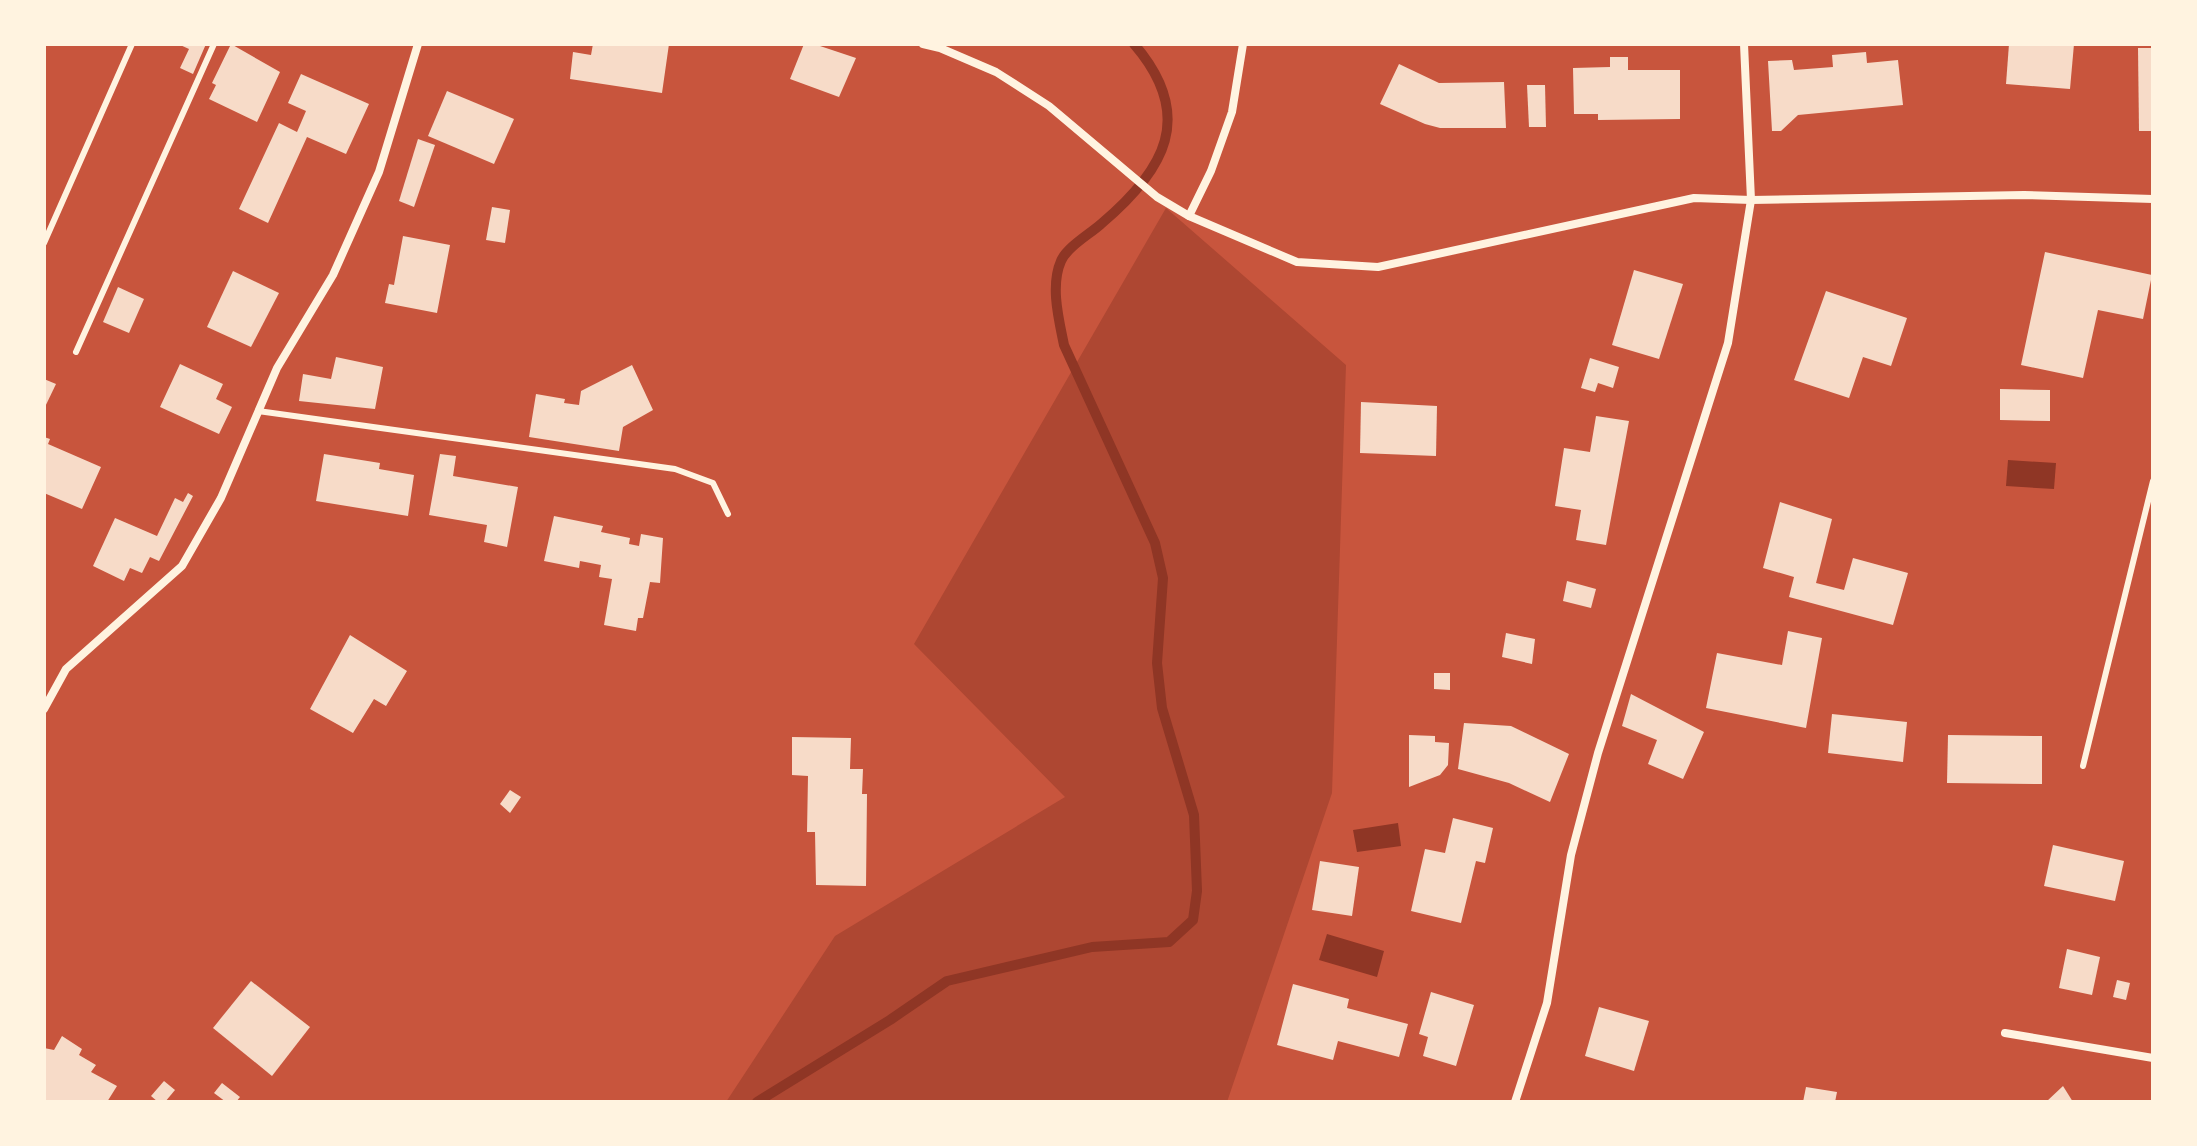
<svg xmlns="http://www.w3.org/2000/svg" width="2197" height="1146" font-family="'Titillium Web',sans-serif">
<rect width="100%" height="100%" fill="#c8553d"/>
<path fill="#ae4732" d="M1166,208L1346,365L1332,793L1227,1102H726L835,936L1065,797L914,644Z"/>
<g fill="#8f3625">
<path d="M2008,460L2056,463L2054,489L2006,486Z"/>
<path d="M1398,823L1401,846L1357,852L1353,830Z"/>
<path d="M1327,934L1384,951L1377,977L1319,960Z"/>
</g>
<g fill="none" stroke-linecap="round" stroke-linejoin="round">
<path stroke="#8f3625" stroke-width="10" d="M757,1102L890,1020L947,981L1092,947L1169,942L1193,920L1197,891L1194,815L1162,708L1157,663L1163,578L1155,543L1064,345C1059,320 1050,286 1061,261C1067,247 1090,234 1101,224C1165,170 1196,116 1134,44"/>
</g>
<g fill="#f7dbc8">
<path d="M178,44H206L193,74L180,68L189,49Z"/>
<path d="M231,44L280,72L257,122L209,99L216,85L212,83Z"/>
<path d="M593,44H669L662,93L570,79L573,52L591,55Z"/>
<path d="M804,44H814L856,58L839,97L790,79Z"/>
<path d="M2009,44H2074L2070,89L2006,84Z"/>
<path d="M2138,48H2153V131H2139Z"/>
<path d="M1866,52L1867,63L1898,60L1903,105L1798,115L1781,131H1772L1768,61L1792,60L1794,70L1833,67L1832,55Z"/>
<path d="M1610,57H1628V70H1680V119L1598,120V114H1574L1573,68L1610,67Z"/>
<path d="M1399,64L1439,83L1504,82L1506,128H1440L1425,124L1380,104Z"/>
<path d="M301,74L369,104L346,154L307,137L268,223L239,209L279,123L297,132L306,111L288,103Z"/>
<path d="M1527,85H1545L1546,127H1529Z"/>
<path d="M447,91L514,119L494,164L428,136Z"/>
<path d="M418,139L435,145L414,207L399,201Z"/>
<path d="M492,207L510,210L505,243L486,240Z"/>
<path d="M403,236L450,245L437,313L385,303L389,284L394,285Z"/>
<path d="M2045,252L2152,275L2143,319L2098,310L2083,378L2021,365Z"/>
<path d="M1634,270L1683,284L1659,359L1612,345Z"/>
<path d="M233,271L279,293L251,347L207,327Z"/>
<path d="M118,287L144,299L129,333L103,322Z"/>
<path d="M1826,291L1907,318L1891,366L1863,357L1849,398L1794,380Z"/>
<path d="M336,357L383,367L375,409L299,401L303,374L331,379Z"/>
<path d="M1590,358L1619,367L1613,388L1598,383L1595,392L1581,388Z"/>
<path d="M180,364L223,384L216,399L232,407L219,434L160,407Z"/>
<path d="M632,365L653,410L623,427L619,451L529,437L536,394L565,399L564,403L579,405L581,391Z"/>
<path d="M44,379L56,384L44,409Z"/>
<path d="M2000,389L2050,390V421L2000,420Z"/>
<path d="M1361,402L1437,406L1436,456L1360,453Z"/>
<path d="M1596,416L1629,421L1606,545L1576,540L1581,510L1555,506L1564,448L1590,452Z"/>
<path d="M44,437L50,439L48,444L101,467L82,509L44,493Z"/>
<path d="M324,454L380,463L379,469L414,475L408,516L316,501Z"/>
<path d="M440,454L456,456L453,476L518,487L507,547L484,542L487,525L429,515Z"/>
<path d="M188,493L193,496L159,561L150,557L142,573L130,568L124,581L93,566L115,518L157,536L175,498L183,502Z"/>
<path d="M1780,502L1832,519L1816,583L1844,590L1853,558L1908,573L1893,625L1789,597L1794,577L1763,568Z"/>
<path d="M554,516L603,526L601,532L630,538L629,544L639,546L641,534L663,538L660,583L650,582L643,618H638L636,631L604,625L612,579L599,577L601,565L580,561L579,568L544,561Z"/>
<path d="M1567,581L1596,589L1591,608L1563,601Z"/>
<path d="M1788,631L1822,638L1806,728L1706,708L1717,653L1782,665Z"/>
<path d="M1506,633L1535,639L1532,664L1502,657Z"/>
<path d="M350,635L407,671L386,706L374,699L353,733L310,709Z"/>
<path d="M1434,673H1450V690L1434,689Z"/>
<path d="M1631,694L1704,732L1683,779L1648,764L1657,740L1622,726Z"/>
<path d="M1832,714L1907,722L1903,762L1828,753Z"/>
<path d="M1464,723L1511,726L1569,754L1550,802L1509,783L1458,769Z"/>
<path d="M1409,735L1435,736V742L1449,743L1448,765L1440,775L1409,787Z"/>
<path d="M1948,735L2042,736V784L1947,783Z"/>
<path d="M792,737L851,738L850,769H863L862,794H867L866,886L816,885L815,832H807L808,776L792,775Z"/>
<path d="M510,790L521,797L510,813L500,804Z"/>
<path d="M1453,818L1493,828L1485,863L1476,861L1461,923L1411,911L1425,849L1445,853Z"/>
<path d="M2053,845L2124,861L2115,901L2044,886Z"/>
<path d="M1320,861L1359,867L1352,916L1312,910Z"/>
<path d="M2067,949L2100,957L2092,995L2059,988Z"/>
<path d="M2117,980L2130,983L2126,1000L2113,997Z"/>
<path d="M251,981L310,1027L272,1076L213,1028Z"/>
<path d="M1293,984L1349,999L1347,1008L1408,1024L1399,1057L1338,1041L1333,1060L1277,1045Z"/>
<path d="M1431,992L1474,1005L1456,1066L1423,1056L1428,1037L1419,1034Z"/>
<path d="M1599,1007L1649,1021L1634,1071L1585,1056Z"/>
<path d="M62,1036L82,1049L79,1055L96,1065L91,1072L117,1086L107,1102H44V1048L54,1050Z"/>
<path d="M164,1081L175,1090L165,1102H158L151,1096Z"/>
<path d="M222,1083L240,1097L236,1102H226L214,1093Z"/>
<path d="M2063,1086L2073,1102H2046Z"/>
<path d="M1806,1087L1837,1092L1835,1102H1803Z"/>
</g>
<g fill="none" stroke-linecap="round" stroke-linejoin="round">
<g stroke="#fff3e0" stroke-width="6">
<path d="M44,243L132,44"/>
<path d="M76,352L214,44"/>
<path d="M258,411L675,469L713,483L728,514"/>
<path d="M2083,766L2153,481"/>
</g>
<g stroke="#fff3e0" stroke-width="8">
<path d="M923,44L940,48L996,72L1049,106L1157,197L1189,216L1297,262L1378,267L1694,198L1751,200L2024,195L2153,199"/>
<path d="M1189,216L1211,171L1232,112L1243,44"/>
<path d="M44,709L66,669L182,566L221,498L277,368L333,275L379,172L418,44"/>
<path d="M2005,1033L2153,1058"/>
<path d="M1515,1102L1547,1003L1571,855L1598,753L1728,343L1751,200L1744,44"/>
</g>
</g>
<rect width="2197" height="1146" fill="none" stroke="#fff3e0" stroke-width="92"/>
</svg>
